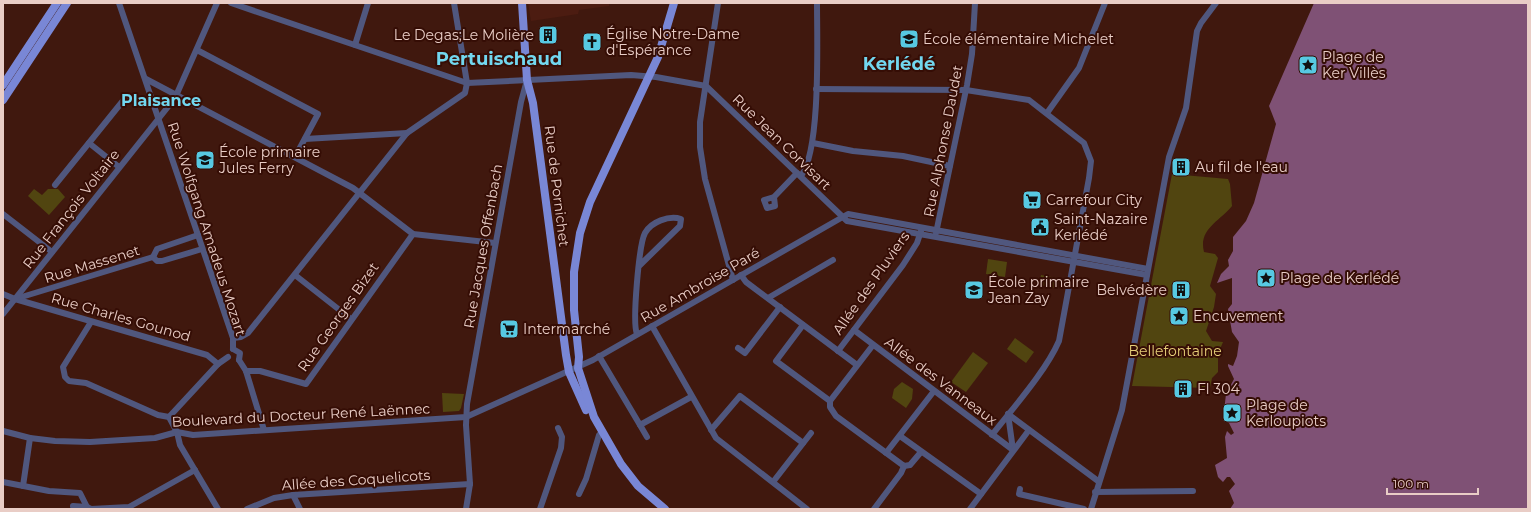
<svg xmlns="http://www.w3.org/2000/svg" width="1531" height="512" font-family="Montserrat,sans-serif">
<rect width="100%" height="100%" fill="#40180e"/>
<path fill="#4c1c11" d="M528,3H609V6L579,10L578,14L531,21Z"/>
<g fill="#514510">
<path d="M1172,174L1228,179L1230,184L1232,206C1220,221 1198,229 1204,252L1215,254L1218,258L1210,286L1216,294L1214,307L1206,331L1212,341L1223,342L1218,354V372L1212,378L1210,388L1132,386Z"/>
<path d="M34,189L42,195L48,189H58L65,197L49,215L28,196Z"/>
<path d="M988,259L1007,262L1005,277L986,274Z"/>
<path d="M1041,275L1057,278L1055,288L1039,285Z"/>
<path d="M1015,338L1034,352L1026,363L1007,349Z"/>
<path d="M973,352L988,363L966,392L951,382Z"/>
<path d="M902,382L913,389L912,399L906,408L892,398L894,389Z"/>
<path d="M442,393L464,394L461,408L459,411L443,412Z"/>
</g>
<path fill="#7f5175" d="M1314,3H1528V509H1230L1234,503L1229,491L1235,484L1230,477H1227L1223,482L1218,477L1215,465L1227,458L1225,437L1227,431L1231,435L1234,433L1229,423L1223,420L1226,394L1234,379L1228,366V364L1233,366L1237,356L1239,342L1232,332L1228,309L1232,304V278L1217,283L1221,274L1229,266L1228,260L1233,251V237L1246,221L1254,203L1276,124L1269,106Z"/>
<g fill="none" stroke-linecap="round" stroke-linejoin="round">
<g stroke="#50577e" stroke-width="6">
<path d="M119,3L233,338V349"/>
<path d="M231,3L467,83L631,75L656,77L706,86L847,221L1147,275"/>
<path d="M718,3L700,122V147L705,179L733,280"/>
<path d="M355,45L368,3"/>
<path d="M197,50L318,114L295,157"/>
<path d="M146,79L353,188L413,234L495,243"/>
<path d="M816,89L966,90L1029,100L1084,143L1091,161L1089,178L1059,341C1046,371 1013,408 992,435"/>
<path d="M1047,113L1079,68L1105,3"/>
<path d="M305,139L407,133"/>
<path d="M89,143L119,167"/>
<path d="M813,143L853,151L903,156L950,166"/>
<path d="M801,176C821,150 817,40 817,3"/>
<path d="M55,185L126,97"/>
<path d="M774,197L775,206L767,208L764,200L774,197L797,173"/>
<path d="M3,214L52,252"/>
<path d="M936,233L967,85L972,54L975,3"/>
<path d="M153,257L157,249L198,235"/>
<path d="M153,257L157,261H162L202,249"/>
<path d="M295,275L351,319"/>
<path d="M741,275L746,282L857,365"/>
<path d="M3,294L15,299L207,355L218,364"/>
<path d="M768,298L833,260"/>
<path d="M15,299L153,257"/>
<path d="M3,314L175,98L217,3"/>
<path d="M91,322L63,367L65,377L69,381L86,383L158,415L169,417"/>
<path d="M803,325L776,361L830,401"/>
<path d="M652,326L716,438L807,509"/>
<path d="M854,330L1013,450"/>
<path d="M637,334C632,323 639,244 645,233C651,222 669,215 681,219L680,226L639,266"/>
<path d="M233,338L241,337L248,333L407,133L465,93L467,83L454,3"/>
<path d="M873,345L830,401V407L836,416L904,466L910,465L921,452"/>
<path d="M738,348L745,353L780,307"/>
<path d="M233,349L240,353L239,360"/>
<path d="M838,351L903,265L917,243L921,231"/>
<path d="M599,356L640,425L691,397"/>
<path d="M239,360L246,371L264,430"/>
<path d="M246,371H260L306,384L413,234"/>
<path d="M1008,414L1098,481"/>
<path d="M1008,414L1013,450"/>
<path d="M640,425L647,437"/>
<path d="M711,430L740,396L803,443"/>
<path d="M3,431L30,438L55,441L90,442L155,438L177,432L193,435L466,417L593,360L848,214L1148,269"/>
<path d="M900,436L981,494"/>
<path d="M886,453L934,391"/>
<path d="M3,482L49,491L80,493L87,507L91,509L129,507L195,470"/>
<path d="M773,482L811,433"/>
<path d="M23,486L30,438"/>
<path d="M1020,489L1019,494L1084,509"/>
<path d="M1095,492L1193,491"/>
<path d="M579,494L586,479L599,435"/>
<path d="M293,495L300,509"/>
<path d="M73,506L87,507"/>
<path d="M218,509L180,445L177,432L169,417L218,364L228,357"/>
<path d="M247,509L274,498L293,495L470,484"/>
<path d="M466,509L470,484L466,425L467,404L521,102L527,80"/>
<path d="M540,509L561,448L562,437L558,428"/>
<path d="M874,509L901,473L904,466"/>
<path d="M970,509L1029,430"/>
<path d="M1091,509L1122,410L1169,157L1186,108L1197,31L1201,23L1216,3"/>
</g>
<g stroke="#7987d6" stroke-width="8">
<path d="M522,3L527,80L533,103L566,355L569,372L586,410"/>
<path d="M3,85L57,3"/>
<path d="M3,100L67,3"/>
<path d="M665,509L638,486L621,464L594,417L578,368L579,357L574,310V272L580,233L590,202L658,57L674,3"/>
</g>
</g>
<defs>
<g id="building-square" transform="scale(1)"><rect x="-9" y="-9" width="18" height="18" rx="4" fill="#57c9e2" stroke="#350d05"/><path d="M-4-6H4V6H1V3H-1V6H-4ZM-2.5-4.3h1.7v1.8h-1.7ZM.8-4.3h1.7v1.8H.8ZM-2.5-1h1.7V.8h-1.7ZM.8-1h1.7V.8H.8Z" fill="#111"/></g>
<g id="school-square" transform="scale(1)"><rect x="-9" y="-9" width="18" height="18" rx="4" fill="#57c9e2" stroke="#350d05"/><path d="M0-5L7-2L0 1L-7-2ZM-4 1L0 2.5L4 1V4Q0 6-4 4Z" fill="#111"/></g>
<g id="church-square" transform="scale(1)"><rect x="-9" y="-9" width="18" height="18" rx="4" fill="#57c9e2" stroke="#350d05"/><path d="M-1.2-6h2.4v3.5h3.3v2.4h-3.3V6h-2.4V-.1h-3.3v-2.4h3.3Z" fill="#111"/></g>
<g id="sight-square" transform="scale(1)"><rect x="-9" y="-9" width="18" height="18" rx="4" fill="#57c9e2" stroke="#350d05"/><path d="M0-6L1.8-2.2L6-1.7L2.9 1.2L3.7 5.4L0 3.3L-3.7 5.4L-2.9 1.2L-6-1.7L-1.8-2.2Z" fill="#111"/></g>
<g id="supermarket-square" transform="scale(1)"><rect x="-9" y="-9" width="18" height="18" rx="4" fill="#57c9e2" stroke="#350d05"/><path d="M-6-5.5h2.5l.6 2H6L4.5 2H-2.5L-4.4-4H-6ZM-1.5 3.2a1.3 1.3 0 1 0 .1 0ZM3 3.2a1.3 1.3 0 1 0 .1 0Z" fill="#111"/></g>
<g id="civic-square" transform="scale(1)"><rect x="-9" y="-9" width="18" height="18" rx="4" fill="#57c9e2" stroke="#350d05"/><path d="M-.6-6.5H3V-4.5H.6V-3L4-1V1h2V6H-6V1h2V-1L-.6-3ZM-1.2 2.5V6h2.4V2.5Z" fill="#111"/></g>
</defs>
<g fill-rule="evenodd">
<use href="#building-square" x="548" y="35"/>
<use href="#school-square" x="909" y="39"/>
<use href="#church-square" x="592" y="42"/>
<use href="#sight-square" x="1308" y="65"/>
<use href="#school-square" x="205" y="160"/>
<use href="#building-square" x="1181" y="167"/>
<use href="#supermarket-square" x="1032" y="200"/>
<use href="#civic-square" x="1040" y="227"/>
<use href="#sight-square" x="1266" y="278"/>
<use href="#school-square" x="974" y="290"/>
<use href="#building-square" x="1181" y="290"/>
<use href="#sight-square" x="1179" y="316"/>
<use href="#supermarket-square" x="509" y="329"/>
<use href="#building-square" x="1183" y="389"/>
<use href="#sight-square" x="1232" y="413"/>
</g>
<g text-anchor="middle" stroke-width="4" stroke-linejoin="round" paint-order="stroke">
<g font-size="14" fill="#e9cdc6" stroke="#350d05" text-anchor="start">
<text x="606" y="39">Église Notre-Dame<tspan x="606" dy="16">d'Espérance</tspan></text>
<text x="534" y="40" text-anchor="end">Le Degas;Le Molière</text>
<text x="923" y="44">École élémentaire Michelet</text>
<text x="1322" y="62">Plage de<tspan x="1322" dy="16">Ker Villès</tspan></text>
<text x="219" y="157">École primaire<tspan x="219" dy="16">Jules Ferry</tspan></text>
<text x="1195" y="172">Au fil de l'eau</text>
<text x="1046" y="205">Carrefour City</text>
<text x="1054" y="224">Saint-Nazaire<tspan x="1054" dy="16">Kerlédé</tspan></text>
<text x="1280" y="283">Plage de Kerlédé</text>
<text x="988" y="287">École primaire<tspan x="988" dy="16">Jean Zay</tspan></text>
<text x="1167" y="295" text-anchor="end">Belvédère</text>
<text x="1193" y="321">Encuvement</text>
<text x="523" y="334">Intermarché</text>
<text x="1197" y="394">Fl 304</text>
<text x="1246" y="410">Plage de<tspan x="1246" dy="16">Kerloupiots</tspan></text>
</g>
<g font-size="14" fill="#e9cdc6" stroke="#350d05">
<text transform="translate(943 141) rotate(-79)" y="5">Rue Alphonse Daudet</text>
<text transform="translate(782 142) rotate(44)" y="5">Rue Jean Corvisart</text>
<text transform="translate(557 186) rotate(83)" y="5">Rue de Pornichet</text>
<text transform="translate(71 209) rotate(-52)" y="5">Rue François Voltaire</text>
<text transform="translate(207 229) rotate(72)" y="5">Rue Wolfgang Amadeus Mozart</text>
<text transform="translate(483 246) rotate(-80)" y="5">Rue Jacques Offenbach</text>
<text transform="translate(92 264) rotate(-17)" y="5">Rue Massenet</text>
<text transform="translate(871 283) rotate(-55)" y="5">Allée des Pluviers</text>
<text transform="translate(700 285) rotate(-30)" y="5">Rue Ambroise Paré</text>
<text transform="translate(121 317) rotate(16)" y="5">Rue Charles Gounod</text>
<text transform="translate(338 317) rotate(-55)" y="5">Rue Georges Bizet</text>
<text transform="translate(941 381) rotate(37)" y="5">Allée des Vanneaux</text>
<text transform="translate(301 415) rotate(-3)" y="5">Boulevard du Docteur René Laënnec</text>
<text transform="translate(356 480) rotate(-4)" y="5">Allée des Coquelicots</text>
</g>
<g font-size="14" fill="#e7d079" stroke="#350d05">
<text x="1175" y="356">Bellefontaine</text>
</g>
<g font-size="16" font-weight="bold" fill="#72d7ef" stroke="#350d05">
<text x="161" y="106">Plaisance</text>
</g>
<g font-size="18" font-weight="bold" fill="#72d7ef" stroke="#350d05">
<text x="499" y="65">Pertuischaud</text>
<text x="899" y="70">Kerlédé</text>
</g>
</g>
<rect width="1531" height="512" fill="none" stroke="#e9cdc6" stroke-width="8"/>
<path d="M1387 488v6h91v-6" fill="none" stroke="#e9cdc6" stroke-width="2"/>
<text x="1393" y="488" font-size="12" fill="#e9cdc6" stroke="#350d05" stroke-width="3" paint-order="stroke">100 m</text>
</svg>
